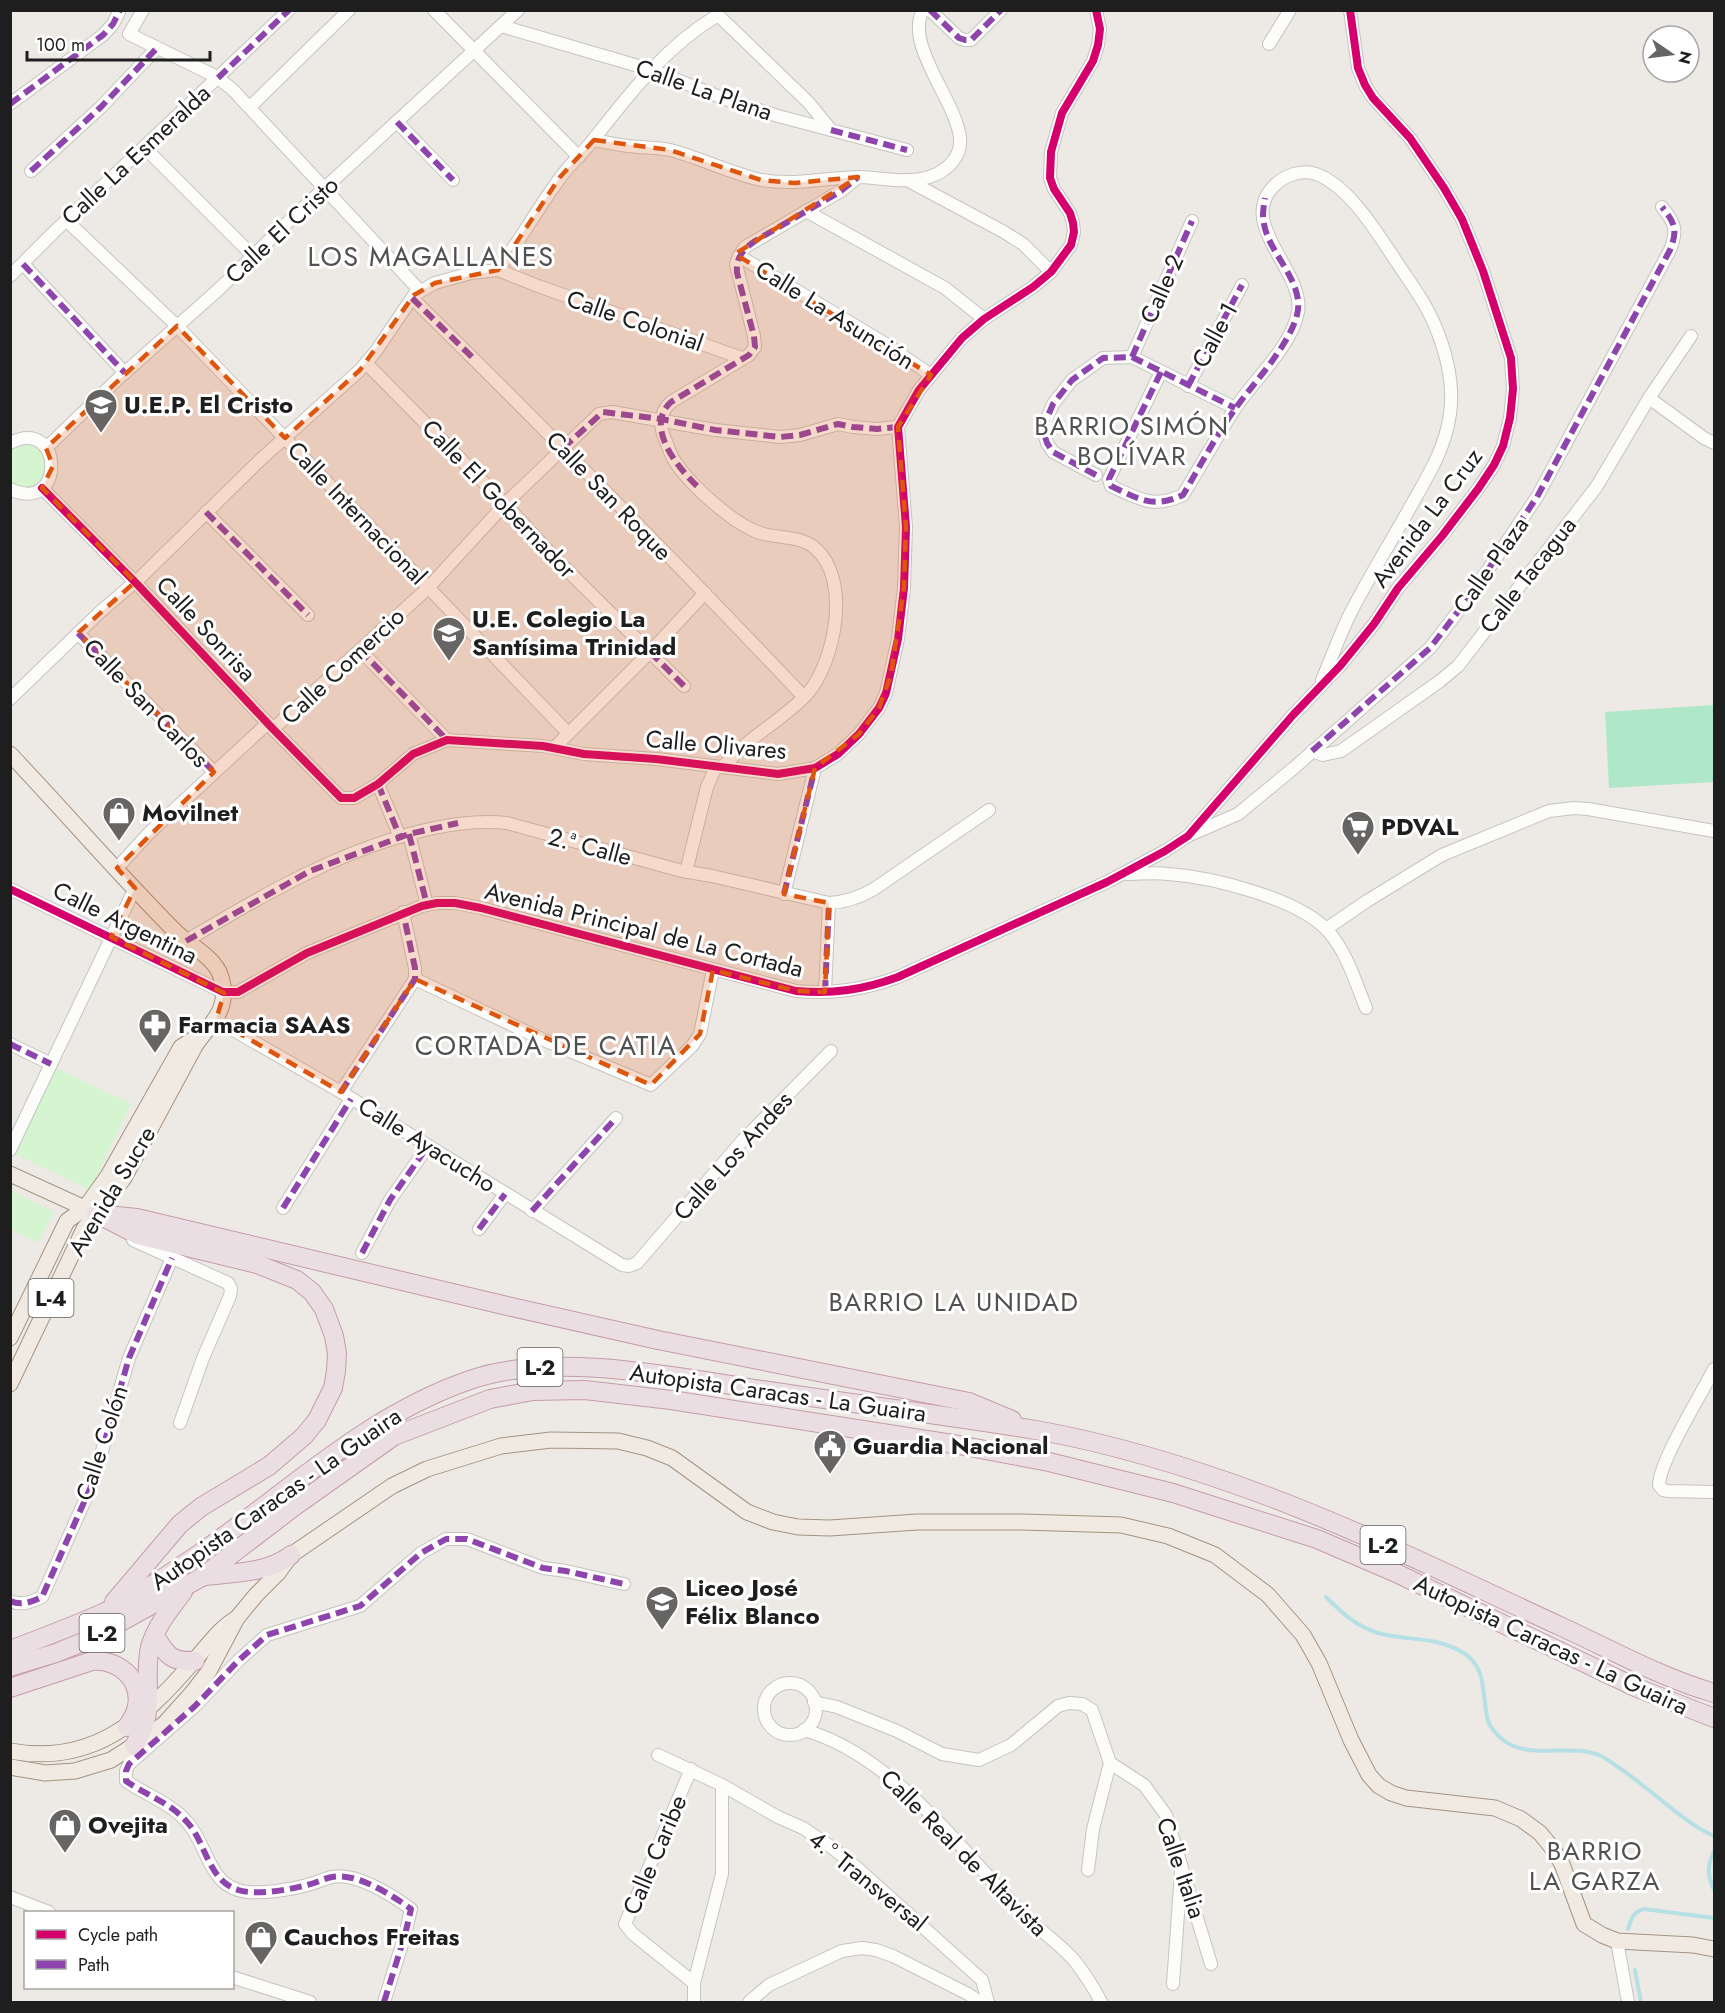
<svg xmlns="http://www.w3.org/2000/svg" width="1725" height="2013" font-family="Jost,sans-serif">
<rect width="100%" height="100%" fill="#edeae6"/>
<g fill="#d4f5cf">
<path d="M25,442L39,446L49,461L42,483L31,489L11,484V448Z"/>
<path d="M56,1068L131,1104L90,1190L14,1153Z"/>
<path d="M10,1190L54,1212L38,1243L11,1229Z"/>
</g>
<path fill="#aee8c8" d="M1714,705V782L1609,788L1605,712Z"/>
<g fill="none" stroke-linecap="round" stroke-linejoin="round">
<g stroke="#b6e0e3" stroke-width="4">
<path d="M1326,1597C1342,1613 1356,1626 1378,1633C1406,1641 1436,1636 1462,1652C1489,1668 1481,1696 1488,1721C1490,1727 1497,1735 1502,1739C1528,1761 1568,1743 1599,1755C1606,1758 1612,1763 1618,1767C1650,1788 1681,1821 1714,1836"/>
<path d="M1714,1851C1707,1866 1707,1875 1714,1890"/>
<path d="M1628,1929C1631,1919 1633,1912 1644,1909L1714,1918"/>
<path d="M1635,1970L1641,2002"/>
</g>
<g stroke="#c5c4c2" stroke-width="14">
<g id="minor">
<path d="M143,10L129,34L215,76L232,89L420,291"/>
<path d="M434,10L579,157"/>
<path d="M930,10L959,38L965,40H971L1001,10"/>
<path d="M501,26L652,70L725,99L778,116L907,150"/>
<path d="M1269,44L1290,10"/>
<path d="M10,104L103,35L113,24L120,10"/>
<path d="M250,107L349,10"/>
<path d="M397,122L453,180"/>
<path d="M594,140C605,142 617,145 629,146C643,148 657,147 670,150C701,158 730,173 761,180C795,186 828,177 861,177C882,178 908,184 929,177C946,172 962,157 960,138C956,100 904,45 923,10"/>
<path d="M144,147L253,256"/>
<path d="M31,171L101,107L156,49"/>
<path d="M907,180L1004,232L1023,244L1051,272"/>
<path d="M806,211L945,288L984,319"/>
<path d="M66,220L177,326L568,733"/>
<path d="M739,256L884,343L931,375"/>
<path d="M23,264L125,373"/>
<path d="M498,270L538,286L739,357"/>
<path d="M10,276L54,232L289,10"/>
<path d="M412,298C545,429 676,562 804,697"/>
<path d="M1132,357L1192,221"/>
<path d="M366,363L505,504L555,558L684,686"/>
<path d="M1161,372L1109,479L1111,486C1139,499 1153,509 1183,495C1200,467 1216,438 1234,410C1253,381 1292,346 1298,312C1305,271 1235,223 1275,185C1285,175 1303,169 1316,174C1350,186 1379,236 1398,264C1412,285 1427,305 1436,328C1447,355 1454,385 1450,414C1445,449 1429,474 1412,504C1391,542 1368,578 1349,616C1339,637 1331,659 1322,680"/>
<path d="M1188,386L1242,285"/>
<path d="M1649,398L1704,438L1714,443"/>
<path d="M10,443C64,415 66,516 10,489"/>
<path d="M46,448L121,376L218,290L290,220L518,10"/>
<path d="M1096,475L1053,452L1047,443L1044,433L1047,418L1053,404L1072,380L1103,358L1132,357L1235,408"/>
<path d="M42,488L135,582L273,729L341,798H354L378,784L413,754L447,740L543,746L584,754L656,759L778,774L815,768L838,754L859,734L879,708L886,693L898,639L904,588L906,527L898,427L919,390L962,338L984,319L1033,287L1051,272L1071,245L1074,232L1073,223L1070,213L1054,189L1050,178L1051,152L1062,113L1093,61L1098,45L1100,29L1096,10"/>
<path d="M206,512L308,615"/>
<path d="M78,633L214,772"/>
<path d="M360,650L447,740"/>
<path d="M10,699L100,612L142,576L260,460L360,370L376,351L414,295L435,283L471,273L498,270C520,240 538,208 560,178C569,165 583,153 593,140C630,93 666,46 718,15L809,103L831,130"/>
<path d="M273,729L428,588L505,504L599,414L612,412L715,430L780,437L800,435L838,424L853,427L877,429L898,427"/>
<path d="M554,748L650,652L705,593"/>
<path d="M1312,751L1323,755L1341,751L1440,681L1458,666L1597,486L1649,398L1691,336"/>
<path d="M722,767C730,760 737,752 745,745C766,727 790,713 808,693C835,661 851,580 816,549C802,535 777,539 760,533C733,524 689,484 674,460C670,454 668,446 665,439C659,425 659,413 671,402L749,355L755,347L754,336L736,264L739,256L745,247L841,191L858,177"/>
<path d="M378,784L400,837"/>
<path d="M409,834L427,905"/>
<path d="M1192,834L1238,814L1295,767L1430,648L1473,592L1537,497L1670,250C1678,230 1675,223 1662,207"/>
<path d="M117,868L149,833L268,723"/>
<path d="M686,872L707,787L716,767"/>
<path d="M1127,874C1140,874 1155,872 1168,874C1211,877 1297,898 1327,930C1347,952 1355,981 1366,1008"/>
<path d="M10,889L223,992H238L307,953L422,906L437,903H455L481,908L796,991C833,994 863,990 898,977L1107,882L1165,851L1188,836L1293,715L1340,666L1374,624L1398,588L1442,536L1478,489L1494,465L1503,446L1510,418L1513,389L1511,358L1483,271L1462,219L1444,188L1410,138L1373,98L1365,85L1358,68L1350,10"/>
<path d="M784,894L815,768"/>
<path d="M1326,929L1367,901L1442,855L1549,811L1574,808L1588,809L1714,831"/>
<path d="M186,941C264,894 345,847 434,828C458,823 482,820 507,823L682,871L712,876L829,903C846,902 859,898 874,889L989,810"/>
<path d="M415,979L546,1041L651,1085L692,1046L700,1034L713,970"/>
<path d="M825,992L829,903"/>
<path d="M216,1020L341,1092L622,1265L629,1266L637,1263L743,1140L831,1051"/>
<path d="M10,1044L51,1064"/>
<path d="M341,1092L415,979V968L403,912"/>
<path d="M10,1150L135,888"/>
<path d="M283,1208L351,1099"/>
<path d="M532,1211L616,1118"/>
<path d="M479,1229L505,1194"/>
<path d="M133,1240L228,1283L231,1289L230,1296L203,1358L180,1423"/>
<path d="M362,1253L390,1200L428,1146"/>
<path d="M1714,1369C1701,1395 1660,1460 1659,1485L1663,1490L1667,1491L1714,1492"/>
<path d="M10,1601C22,1606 31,1602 42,1597L93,1482L129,1358L172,1258"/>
<circle cx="790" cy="1709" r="26"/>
<path d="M814,1702L837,1707L897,1731L942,1754L979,1760L1011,1745L1058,1706L1069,1703L1082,1704L1092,1710L1110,1763L1144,1785L1166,1815L1211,1964"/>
<path d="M804,1730C893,1755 961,1850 1023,1914C1039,1930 1059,1943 1074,1960C1084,1973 1094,1988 1101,2002"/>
<path d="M658,1755L722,1785L778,1817L803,1828L830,1846L855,1866L982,1980L988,2002"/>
<path d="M691,1769L625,1924L633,1934L694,1983"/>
<path d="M1088,1870L1093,1829L1110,1763"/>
<path d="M10,1897L49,1912"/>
<path d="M1617,1941L1628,2002"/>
<path d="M232,1977L310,2002"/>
<path d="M1173,1984L1181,1872"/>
<path d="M384,2002L405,1935L411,1909C392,1895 356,1872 332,1877C326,1878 320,1881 314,1883C295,1889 257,1896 238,1890C208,1881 206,1842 187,1822C171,1803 146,1795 126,1781V1771L129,1764L195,1706L239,1660L267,1635L360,1606L421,1553L446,1539H467L543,1568L566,1571L624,1584"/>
<path d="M694,2002V1983L722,1874V1785"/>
<path d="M749,2002L769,1985L842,1951L862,1948L876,1950L893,1956L968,1994L980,2002"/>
</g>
</g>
<g stroke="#a39482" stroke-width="17">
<g id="major">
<path d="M10,754C66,813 119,875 176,932C190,946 215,957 221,977C231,1010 210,1023 195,1046L124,1178L84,1229L10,1384"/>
<path d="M10,1174L91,1211"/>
<path d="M10,1338L67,1221L85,1208L108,1176L181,1047L200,1035"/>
<path d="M10,1751C92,1766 142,1721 192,1663C207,1647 218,1629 237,1618"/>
<path d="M10,1767L45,1773L75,1771L111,1760L150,1735L165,1723L192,1693L209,1671L237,1618L256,1595L278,1573L291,1555L392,1486L427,1469L501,1446L551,1440L618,1441L647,1448L672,1458L747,1512L773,1522L798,1527L830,1528L917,1522H1023L1121,1525L1168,1536L1215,1555L1268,1595L1303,1635L1319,1663L1351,1740L1369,1775L1379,1786L1391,1793L1406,1798L1495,1808L1521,1819L1540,1833L1553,1849L1562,1864L1584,1924L1602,1935L1617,1941L1693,1945L1714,1949"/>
</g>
</g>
<g stroke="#c59bac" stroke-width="20">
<g id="highway">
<path d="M96,1214L137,1218L503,1305L658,1340L969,1402L1012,1420"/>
<path d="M105,1218L138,1235L257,1264L297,1280L312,1292L324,1309L334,1336L337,1353L336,1371L333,1388L317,1420L304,1436L269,1466L201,1507L180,1524L114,1602"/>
<path d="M204,1576C232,1573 268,1573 291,1555"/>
<path d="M155,1636C167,1655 170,1662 195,1661"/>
<path d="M10,1650C42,1638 74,1626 105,1612C138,1596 169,1574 199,1554C287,1493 367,1415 470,1380C552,1351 676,1377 762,1390C853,1404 945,1415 1036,1430C1115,1444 1192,1468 1267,1496C1368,1534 1464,1582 1562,1627C1612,1650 1662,1678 1714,1693"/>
<path d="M10,1667L56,1653L90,1639L202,1577L295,1506L394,1436L490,1399L533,1391L585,1390L671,1400L959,1445L1049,1462L1173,1493L1317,1539L1394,1572L1635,1687L1714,1718"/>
<path d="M10,1688L92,1661C117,1659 142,1678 137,1706C136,1714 131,1721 127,1727"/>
<path d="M134,1746C140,1736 146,1724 147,1712C150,1690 145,1669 150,1647C156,1626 170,1609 183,1592"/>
</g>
</g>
<use href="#minor" stroke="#fcfcfb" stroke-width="12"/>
<use href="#major" stroke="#f1eae3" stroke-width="15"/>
<use href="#highway" stroke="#ebdee2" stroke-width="18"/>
<g stroke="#8e44ad" stroke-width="6" stroke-dasharray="12 6" stroke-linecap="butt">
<path d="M930,10L959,38L965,40H971L1001,10"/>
<path d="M218,78L289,10"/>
<path d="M10,104L103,35L113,24L120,10"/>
<path d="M397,122L453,180"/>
<path d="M831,130L907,150"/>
<path d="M31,171L101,107L156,49"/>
<path d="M23,264L125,373"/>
<path d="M412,298L473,358"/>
<path d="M1132,357L1192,221"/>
<path d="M1161,372L1109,479L1111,486C1139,499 1153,509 1183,495C1200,466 1216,436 1235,409C1253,383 1303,332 1298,300C1294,270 1264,247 1263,216C1263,210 1264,204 1265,198"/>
<path d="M1188,386L1242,285"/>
<path d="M563,448L603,412L661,419L715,430L780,437L800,435L838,424L853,427L877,429L898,427"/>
<path d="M1096,475L1053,452L1047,443L1044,433L1047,418L1053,404L1072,380L1103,358L1132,357L1235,408"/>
<path d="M697,486C677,467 644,426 671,402L749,355L755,347L754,336L737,273C736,258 742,250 755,241L841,191L858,177"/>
<path d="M206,512L308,615"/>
<path d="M78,633L214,772"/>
<path d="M360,650L447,740L444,742"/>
<path d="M650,652L684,686"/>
<path d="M1312,751L1430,648L1473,592L1537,497L1670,250C1678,230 1675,223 1662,207"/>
<path d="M378,784L400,837"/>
<path d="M409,834L427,905"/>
<path d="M784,894L815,768"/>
<path d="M186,941L310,871L409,834L458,823"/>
<path d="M825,992L829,903"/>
<path d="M10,1044L51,1064"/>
<path d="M341,1092L415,979V968L403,912"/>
<path d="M283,1208L351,1099"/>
<path d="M532,1211L616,1118"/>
<path d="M479,1229L505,1194"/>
<path d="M362,1253L390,1200L428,1146"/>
<path d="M10,1601C22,1606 31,1602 42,1597L93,1482L129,1358L172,1258"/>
<path d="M384,2002L405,1935L411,1909C392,1895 356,1872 332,1877C326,1878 320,1881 314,1883C295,1889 257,1896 238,1890C208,1881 206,1842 187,1822C171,1803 146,1795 126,1781V1771L129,1764L195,1706L239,1660L267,1635L360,1606L421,1553L446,1539H467L543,1568L566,1571L624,1584"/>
</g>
<g stroke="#fff" stroke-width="11">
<g id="cycleway">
<path d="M42,488L135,582L273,729L341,798H354L378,784L413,754L447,740L543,746L584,754L656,759L778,774L815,768L838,754L859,734L879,708L886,693L898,639L904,588L906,527L898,427L919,390L962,338L984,319L1033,287L1051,272L1071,245L1074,232L1073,223L1070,213L1054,189L1050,178L1051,152L1062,113L1093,61L1098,45L1100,29L1096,10"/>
<path d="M10,889L223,992H238L307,953L422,906L437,903H455L481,908L796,991C833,994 863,990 898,977L1107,882L1165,851L1188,836L1293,715L1340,666L1374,624L1398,588L1442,536L1478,489L1494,465L1503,446L1510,418L1513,389L1511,358L1483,271L1462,219L1444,188L1410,138L1373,98L1365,85L1358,68L1350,10"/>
</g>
</g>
<use href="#cycleway" stroke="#d6006c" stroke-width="8"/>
</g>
<path fill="#de560d" fill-opacity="0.2" stroke="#de560d" stroke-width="4.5" stroke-dasharray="12 8" stroke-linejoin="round" d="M594,140L670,150L761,180L794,183L858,177L735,254L931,375L898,427L906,527L904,588L891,675L879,708L859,734L815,768L784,894L829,903L825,992L796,991L713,970L700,1034L651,1085L415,979L341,1092L216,1020L224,993L111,937L135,888L117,868L214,772L78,633L135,582L42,488L53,466L46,448L177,326L285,438L360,370L414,295L435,283L498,270L560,177Z"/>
<defs>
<g id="school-pin" transform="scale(1.725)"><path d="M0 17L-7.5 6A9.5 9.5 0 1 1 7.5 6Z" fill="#666564" stroke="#fff"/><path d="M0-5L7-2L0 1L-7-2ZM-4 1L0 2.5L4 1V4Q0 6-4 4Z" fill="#fff"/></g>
<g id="shop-pin" transform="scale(1.725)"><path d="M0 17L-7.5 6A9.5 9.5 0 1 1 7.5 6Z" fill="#666564" stroke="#fff"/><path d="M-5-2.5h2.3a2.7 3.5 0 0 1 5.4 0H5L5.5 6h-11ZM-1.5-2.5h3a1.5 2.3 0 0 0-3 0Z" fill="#fff"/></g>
<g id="supermarket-pin" transform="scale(1.725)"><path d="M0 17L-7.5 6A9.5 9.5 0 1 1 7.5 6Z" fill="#666564" stroke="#fff"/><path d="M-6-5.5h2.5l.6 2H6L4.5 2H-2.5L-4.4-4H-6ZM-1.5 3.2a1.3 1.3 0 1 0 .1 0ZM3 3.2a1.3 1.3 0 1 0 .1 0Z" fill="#fff"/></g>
<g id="pharmacy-pin" transform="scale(1.725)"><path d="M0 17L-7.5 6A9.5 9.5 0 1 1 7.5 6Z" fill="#666564" stroke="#fff"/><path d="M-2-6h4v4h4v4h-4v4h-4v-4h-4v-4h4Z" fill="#fff"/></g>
<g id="civic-pin" transform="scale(1.725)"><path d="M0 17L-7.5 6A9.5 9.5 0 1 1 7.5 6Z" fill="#666564" stroke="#fff"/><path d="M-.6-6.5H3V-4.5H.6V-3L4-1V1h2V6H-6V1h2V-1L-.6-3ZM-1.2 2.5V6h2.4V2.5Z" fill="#fff"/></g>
</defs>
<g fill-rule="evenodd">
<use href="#school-pin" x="101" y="405"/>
<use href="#school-pin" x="449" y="633"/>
<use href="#shop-pin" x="119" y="813"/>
<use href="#supermarket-pin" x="1358" y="827"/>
<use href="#pharmacy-pin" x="155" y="1025"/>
<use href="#civic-pin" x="830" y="1446"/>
<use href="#school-pin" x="662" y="1602"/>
<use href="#shop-pin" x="65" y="1825"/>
<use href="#shop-pin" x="261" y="1937"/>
</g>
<g text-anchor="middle" stroke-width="6" stroke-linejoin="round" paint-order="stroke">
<g fill="#fff" stroke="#626262" stroke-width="1.5">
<rect x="28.5" y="1279" width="45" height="38" rx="4.5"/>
<rect x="517.5" y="1348" width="45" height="38" rx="4.5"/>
<rect x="1360.5" y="1526" width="45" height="38" rx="4.5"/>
<rect x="79.5" y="1614" width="45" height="38" rx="4.5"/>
</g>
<g font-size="22" font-weight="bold" fill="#1e1e1e">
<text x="51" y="1306">L-4</text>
<text x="540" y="1375">L-2</text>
<text x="1383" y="1553">L-2</text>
<text x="102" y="1641">L-2</text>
</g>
<g font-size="24" fill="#1e1e1e" stroke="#fff">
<text transform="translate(704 90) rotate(19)" y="8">Calle La Plana</text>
<text transform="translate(136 155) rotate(-43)" y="8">Calle La Esmeralda</text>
<text transform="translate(282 230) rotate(-43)" y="8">Calle El Cristo</text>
<text transform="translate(1162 289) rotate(-66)" y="8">Calle 2</text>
<text transform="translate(835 315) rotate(32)" y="8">Calle La Asunción</text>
<text transform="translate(635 321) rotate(19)" y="8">Calle Colonial</text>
<text transform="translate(1215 335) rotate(-62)" y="8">Calle 1</text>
<text transform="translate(609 496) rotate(46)" y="8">Calle San Roque</text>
<text transform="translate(499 499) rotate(46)" y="8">Calle El Gobernador</text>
<text transform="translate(357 513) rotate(46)" y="8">Calle Internacional</text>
<text transform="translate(1427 518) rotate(-53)" y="8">Avenida La Cruz</text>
<text transform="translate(1491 565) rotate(-55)" y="8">Calle Plaza</text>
<text transform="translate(1528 575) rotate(-52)" y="8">Calle Tacagua</text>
<text transform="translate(206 629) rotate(47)" y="8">Calle Sonrisa</text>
<text transform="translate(343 666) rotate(-43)" y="8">Calle Comercio</text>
<text transform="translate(146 703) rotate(46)" y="8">Calle San Carlos</text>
<text transform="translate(716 745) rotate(5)" y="8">Calle Olivares</text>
<text transform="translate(590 847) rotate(15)" y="8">2.ª Calle</text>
<text transform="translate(125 923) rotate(26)" y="8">Calle Argentina</text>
<text transform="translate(644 930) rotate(14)" y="8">Avenida Principal de La Cortada</text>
<text transform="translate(427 1145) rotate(32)" y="8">Calle Ayacucho</text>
<text transform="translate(733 1156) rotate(-48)" y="8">Calle Los Andes</text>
<text transform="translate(112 1191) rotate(-59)" y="8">Avenida Sucre</text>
<text transform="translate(778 1393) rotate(8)" y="8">Autopista Caracas - La Guaira</text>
<text transform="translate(102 1443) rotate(-72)" y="8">Calle Colón</text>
<text transform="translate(276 1499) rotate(-35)" y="8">Autopista Caracas - La Guaira</text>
<text transform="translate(1551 1645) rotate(25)" y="8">Autopista Caracas - La Guaira</text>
<text transform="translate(964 1853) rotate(45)" y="8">Calle Real de Altavista</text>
<text transform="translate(655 1855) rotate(-67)" y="8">Calle Caribe</text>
<text transform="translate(1181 1868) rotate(71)" y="8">Calle Italia</text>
<text transform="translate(868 1881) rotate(39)" y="8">4.° Transversal</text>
</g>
<g font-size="24" font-weight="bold" fill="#1e1e1e" stroke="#fff" text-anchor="start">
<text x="124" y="413">U.E.P. El Cristo</text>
<text x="472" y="627">U.E. Colegio La<tspan x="472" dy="28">Santísima Trinidad</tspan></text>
<text x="142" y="821">Movilnet</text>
<text x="1381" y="835">PDVAL</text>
<text x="178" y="1033">Farmacia SAAS</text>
<text x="853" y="1454">Guardia Nacional</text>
<text x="685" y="1596">Liceo José<tspan x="685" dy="28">Félix Blanco</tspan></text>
<text x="88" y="1833">Ovejita</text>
<text x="284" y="1945">Cauchos Freitas</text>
</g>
<g font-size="26" letter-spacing="1.5" fill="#515151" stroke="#fff">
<text x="1132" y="435">BARRIO SIMÓN<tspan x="1132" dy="30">BOLÍVAR</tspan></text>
<text x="954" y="1311">BARRIO LA UNIDAD</text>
<text x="1595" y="1860">BARRIO<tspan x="1595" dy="30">LA GARZA</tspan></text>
</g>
<g font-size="27" letter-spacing="1.5" fill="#515151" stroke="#fff">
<text x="431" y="266">LOS MAGALLANES</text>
<text x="546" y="1055">CORTADA DE CATIA</text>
</g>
</g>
<rect width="1725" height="2013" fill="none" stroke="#1e1e1e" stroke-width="24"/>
<rect x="24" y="1911" width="210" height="78" fill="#ffffff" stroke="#a5a5a5" stroke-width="1.5"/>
<rect x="36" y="1930" width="30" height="9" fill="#d6006c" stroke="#a5a5a5" stroke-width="1.5"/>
<text x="78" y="1941" font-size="18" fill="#1e1e1e">Cycle path</text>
<rect x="36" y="1960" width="30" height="9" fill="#8e44ad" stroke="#a5a5a5" stroke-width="1.5"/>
<text x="78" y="1971" font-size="18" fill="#1e1e1e">Path</text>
<g transform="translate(1671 54) rotate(104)"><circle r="28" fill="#ffffff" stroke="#a5a5a5" stroke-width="1.5"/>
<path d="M0-4.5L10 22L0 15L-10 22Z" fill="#666564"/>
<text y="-9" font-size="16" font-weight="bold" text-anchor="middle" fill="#1e1e1e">N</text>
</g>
<path d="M27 51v9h183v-9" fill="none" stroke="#1e1e1e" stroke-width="3"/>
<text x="36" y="51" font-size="18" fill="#1e1e1e" stroke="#ffffff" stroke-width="4.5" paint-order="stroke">100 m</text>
</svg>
